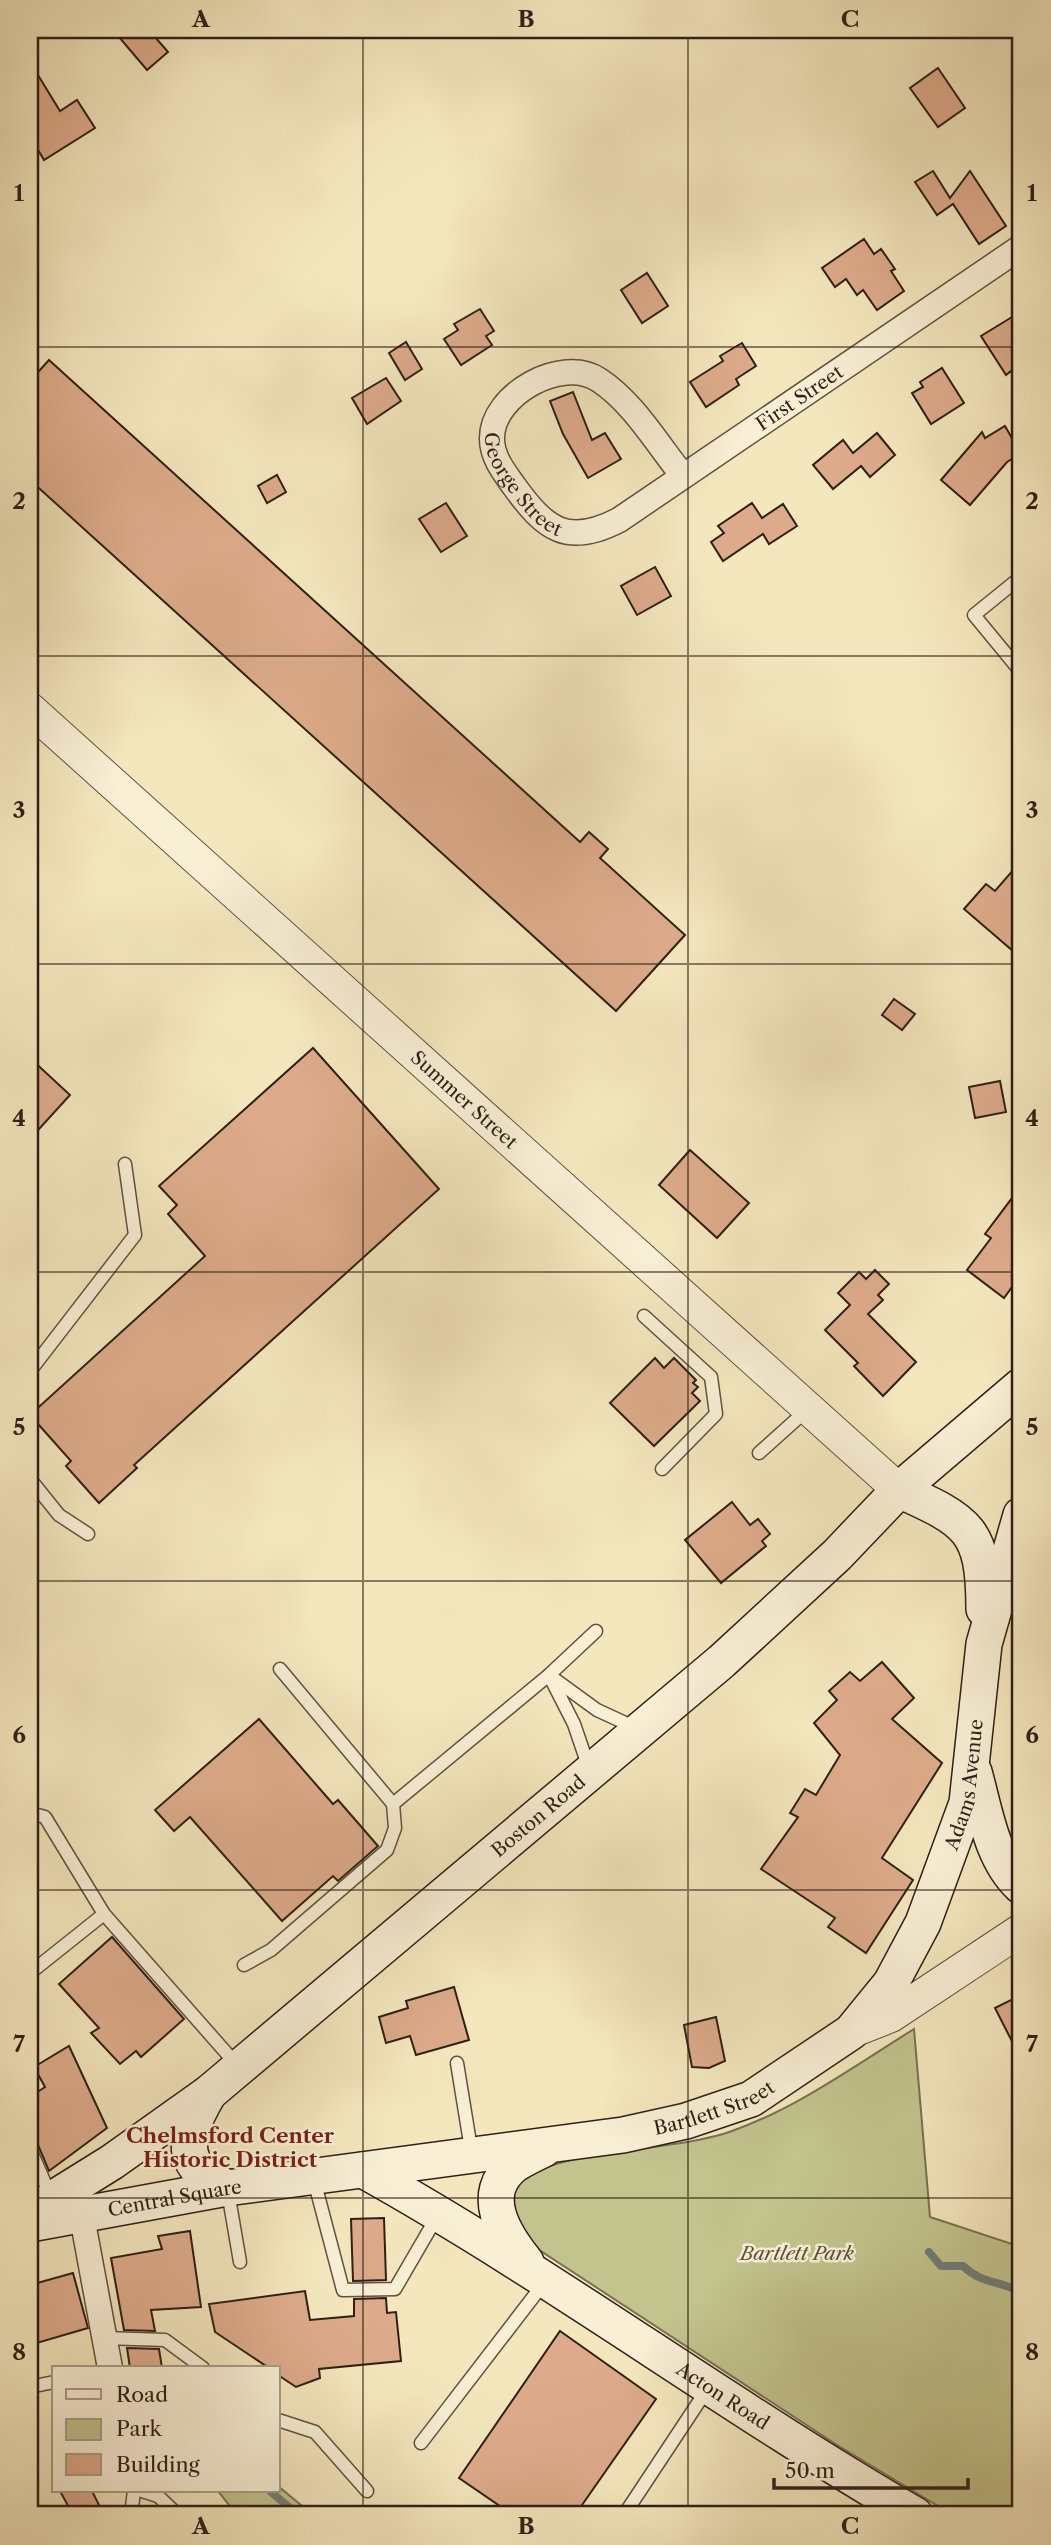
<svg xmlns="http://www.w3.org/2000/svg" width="1051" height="2545" font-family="'Libre Caslon Text',serif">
<rect width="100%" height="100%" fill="#f4e7be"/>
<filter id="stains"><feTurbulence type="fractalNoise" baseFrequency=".00286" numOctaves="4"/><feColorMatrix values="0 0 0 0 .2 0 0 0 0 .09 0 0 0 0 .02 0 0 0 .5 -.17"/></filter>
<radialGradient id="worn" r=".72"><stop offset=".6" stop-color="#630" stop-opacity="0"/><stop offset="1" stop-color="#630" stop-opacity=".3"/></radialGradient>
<g fill="#c2c38d" stroke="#787152" stroke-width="2">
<path d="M914,2029L930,2217L1021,2247V2515H953L837,2445L524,2240C519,2223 503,2194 520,2181C564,2147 675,2152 732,2131C797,2108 856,2065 914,2029Z"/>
<path d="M278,2486L313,2515H237L218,2491H278Z"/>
</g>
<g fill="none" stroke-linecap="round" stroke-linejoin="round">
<g stroke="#727e78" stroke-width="8">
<path d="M30,1600V1658"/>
<path d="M929,2252L941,2266H963C982,2284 998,2280 1021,2292"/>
<path d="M270,2491L298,2515"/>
</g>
</g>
<g fill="#ddab8b" stroke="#2f1f16" stroke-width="2">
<path d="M113,30H149L168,52L147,70Z"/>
<path d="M30,62L60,111L77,100L95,128L44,160L30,136Z"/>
<path d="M938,68L965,108L938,127L910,88Z"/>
<path d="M933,171L950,198L970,171L1006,226L979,244L953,204L937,215L915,182Z"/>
<path d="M864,239L874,254L881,249L895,269L891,271L904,291L877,310L863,290L857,295L846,279L835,287L822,268Z"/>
<path d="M647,273L668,306L642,323L621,290Z"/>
<path d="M480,309L494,331L486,336L492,345L461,365L444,339L458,330L454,324Z"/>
<path d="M1012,317L1021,331V363L1006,375L981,336Z"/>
<path d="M406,342L422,369L405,380L389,353Z"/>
<path d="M742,343L756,366L736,379L739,385L706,407L690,382L723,361L720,356Z"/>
<path d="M49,360L580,842L589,832L608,849L600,858L685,935L616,1011L30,480V381Z"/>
<path d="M942,368L964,403L931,424L912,393L923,387L920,382Z"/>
<path d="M386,378L401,401L367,424L352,398Z"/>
<path d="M573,392L592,440L605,433L621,459L588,478L563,434L550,401Z"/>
<path d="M1005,426L1021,454L1007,462L970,505L941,480L982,432L985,438Z"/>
<path d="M877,433L895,455L870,477L861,466L833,489L813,465L843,440L853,453Z"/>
<path d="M277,475L286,492L267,503L258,486Z"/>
<path d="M446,503L467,536L441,552L419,519Z"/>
<path d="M752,503L762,518L783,504L797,526L769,544L763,534L723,561L711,542L724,533L718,526Z"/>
<path d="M655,567L671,596L637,615L621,586Z"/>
<path d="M1021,861V958L964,909L986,884L995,891Z"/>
<path d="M894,999L915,1014L902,1030L882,1015Z"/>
<path d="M313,1048L439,1189L134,1465L137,1468L99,1503L66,1466L71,1461L30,1415L205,1256L168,1214L177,1205L159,1186Z"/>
<path d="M30,1058L70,1095L30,1139Z"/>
<path d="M1000,1081L1006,1112L975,1118L969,1087Z"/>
<path d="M690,1150L749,1203L717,1238L659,1185Z"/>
<path d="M1021,1186V1240L1013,1251L1021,1258V1264L1012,1276L1017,1280L1004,1298L967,1270L991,1238L985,1234Z"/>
<path d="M875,1270L889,1284L878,1295L883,1300L868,1314L916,1362L883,1396L854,1366L858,1363L825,1330L850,1305L838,1293L859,1272L866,1279Z"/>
<path d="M655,1358L664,1368L674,1358L696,1380L693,1383L698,1387L692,1393L700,1401L654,1446L610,1403Z"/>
<path d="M732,1502L750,1525L758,1519L770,1534L762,1541L766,1546L721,1583L685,1540Z"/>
<path d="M882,1662L914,1698L892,1719L942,1763L882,1858L913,1880L866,1953L828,1927L835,1918L761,1869L798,1817L790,1813L805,1789L816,1795L840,1755L814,1723L837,1700L829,1691L850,1672L860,1681Z"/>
<path d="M259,1719L333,1804L338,1800L378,1846L338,1881L333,1876L282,1921L190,1817L174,1831L155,1810Z"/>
<path d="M112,1937L184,2019L141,2057L136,2051L120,2064L91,2033L99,2028L59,1984Z"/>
<path d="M454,1987L469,2040L416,2055L410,2036L386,2043L379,2017L408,2008L406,2001Z"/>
<path d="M1021,1995V2059L995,2008Z"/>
<path d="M716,2017L725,2061L709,2068L692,2067L684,2025Z"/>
<path d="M69,2046L107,2128L49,2171L38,2145L30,2140V2097L45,2087L34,2067Z"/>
<path d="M384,2218L386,2280L353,2281L351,2219Z"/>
<path d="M190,2231L201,2307L151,2310L155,2331L124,2330L111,2258L162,2249L158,2236Z"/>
<path d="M73,2273L88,2328L30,2345V2285Z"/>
<path d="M305,2291L310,2320L354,2316V2299L386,2298L387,2313L396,2312L401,2361L319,2369L320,2378L296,2387L278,2375V2368H269L215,2332L209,2304Z"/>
<path d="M560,2331L656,2399L575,2515H513L459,2478Z"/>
<path d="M127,2348L159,2349L162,2368H130Z"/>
<path d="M60,2491H92L104,2515H73Z"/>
</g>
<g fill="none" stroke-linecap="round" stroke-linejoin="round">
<g stroke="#605140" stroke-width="15">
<g id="service">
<path d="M1021,577L974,615L1021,672"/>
<path d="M644,1316L711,1377L716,1414L662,1469"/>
<path d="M30,1371L135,1235L125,1164"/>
<path d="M759,1453L808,1409"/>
<path d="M30,1479L59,1515L88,1534"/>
<path d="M280,1669L393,1804L549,1675L596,1631"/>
<path d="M549,1675L574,1724L589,1768"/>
<path d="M553,1678L597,1710L636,1728"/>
<path d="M30,1813L45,1817L104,1914L237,2065"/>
<path d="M244,1965L271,1950L387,1850L395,1828L393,1804"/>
<path d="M30,1973L104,1914"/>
<path d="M457,2063L472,2155"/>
<path d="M30,2149L51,2197"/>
<path d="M314,2180L343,2290L395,2289L438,2215"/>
<path d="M228,2192L240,2262"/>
<path d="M104,2338L165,2340L203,2368"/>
<path d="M30,2387L54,2382"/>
<path d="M278,2420L315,2432L367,2491"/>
<path d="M421,2443L544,2283"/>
<path d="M142,2491L158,2496L178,2515"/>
<path d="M131,2515L134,2491"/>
<path d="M624,2515L708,2388"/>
</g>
</g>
<g stroke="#605140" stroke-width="27">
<g id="minor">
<path id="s1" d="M683,476C658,445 633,402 599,380C562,355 491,395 492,439C492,457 504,472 514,486C545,529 567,547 619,520L1021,247"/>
<path d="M82,2217L110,2368"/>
</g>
</g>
<g stroke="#605140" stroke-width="34">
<g id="tertiary">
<path id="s2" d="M30,709L899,1490"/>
<path d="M851,2032L891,2016L1021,1930"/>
</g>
</g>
<g stroke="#2f1f16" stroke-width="38">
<g id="secondary">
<path d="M899,1490C968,1521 984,1529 984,1609"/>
<path d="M974,1772C985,1811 991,1858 1021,1886"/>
<path d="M209,2093C196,2115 178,2148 199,2170C206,2178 219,2183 227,2188"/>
<path id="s3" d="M363,2170C553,2276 727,2406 915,2515"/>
<path id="s4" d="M30,2213L112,2162L209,2093L722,1661L837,1555L899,1490L1021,1386"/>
<path id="s5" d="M30,2224L227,2188L623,2135L686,2121L751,2099L851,2032L891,1983L923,1923L967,1803L984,1644L1021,1515"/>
<path d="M526,2262C504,2235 478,2194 514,2165C523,2159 534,2154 544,2149"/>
</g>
</g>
<use href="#service" stroke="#f8efd5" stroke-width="12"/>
<use href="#minor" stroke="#f8efd5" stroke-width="24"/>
<use href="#tertiary" stroke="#f8efd5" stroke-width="32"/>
<use href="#secondary" stroke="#f8efd5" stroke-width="35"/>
</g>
<path fill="none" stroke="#2f1f16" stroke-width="2" stroke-opacity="0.55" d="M363,30V2515M688,30V2515M30,347H1021M30,656H1021M30,964H1021M30,1272H1021M30,1581H1021M30,1890H1021M30,2198H1021"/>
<g text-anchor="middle" stroke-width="5" stroke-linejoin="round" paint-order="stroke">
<g font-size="19" fill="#2f1f16" stroke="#f8efd5">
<text dy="7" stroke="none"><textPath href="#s1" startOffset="667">First Street</textPath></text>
<text dy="7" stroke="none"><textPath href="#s1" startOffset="326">George Street</textPath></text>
<text dy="7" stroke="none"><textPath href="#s2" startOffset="584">Summer Street</textPath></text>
<text dy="7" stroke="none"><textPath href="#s5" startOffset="1130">Adams Avenue</textPath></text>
<text dy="7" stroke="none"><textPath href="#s4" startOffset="646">Boston Road</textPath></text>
<text dy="7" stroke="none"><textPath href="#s5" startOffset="695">Bartlett Street</textPath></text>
<text dy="7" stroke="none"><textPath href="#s5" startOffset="147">Central Square</textPath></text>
<text dy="7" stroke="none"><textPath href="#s3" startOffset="425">Acton Road</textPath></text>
</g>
<g font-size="19" font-style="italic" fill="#5b503a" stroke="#f8efd5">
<text x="797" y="2260">Bartlett Park</text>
</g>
<g font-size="21" font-weight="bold" fill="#7a1f14" stroke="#f8efd5">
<text x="230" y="2143">Chelmsford Center<tspan x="230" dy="24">Historic District</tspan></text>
</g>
</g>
<rect width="1051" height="2545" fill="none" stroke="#f4e7be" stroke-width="77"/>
<rect x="52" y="2366" width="228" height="126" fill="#f8efd5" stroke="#a89c89" stroke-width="2"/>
<rect x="66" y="2389" width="35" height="10" fill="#f8efd5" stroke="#a89c89" stroke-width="2"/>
<text x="116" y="2402" font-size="21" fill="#2f1f16">Road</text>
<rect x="66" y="2419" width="35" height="21" fill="#c2c38d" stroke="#a89c89" stroke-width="2"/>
<text x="116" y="2436" font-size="21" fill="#2f1f16">Park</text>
<rect x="66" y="2454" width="35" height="21" fill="#ddab8b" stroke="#a89c89" stroke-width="2"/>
<text x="116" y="2472" font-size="21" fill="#2f1f16">Building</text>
<path d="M774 2478v10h194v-10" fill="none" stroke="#2f1f16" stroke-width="3.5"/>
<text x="785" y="2478" font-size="21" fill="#2f1f16" stroke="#f8efd5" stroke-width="5" paint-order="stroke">50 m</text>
<rect x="38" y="38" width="974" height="2468" fill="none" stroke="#2f1f16" stroke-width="2.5"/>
<g font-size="23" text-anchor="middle" font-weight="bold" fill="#2f1f16">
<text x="201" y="27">A</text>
<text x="526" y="27">B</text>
<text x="850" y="27">C</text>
<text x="19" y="201">1</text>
<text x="1032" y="201">1</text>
<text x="19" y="509">2</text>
<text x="1032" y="509">2</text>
<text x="19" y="818">3</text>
<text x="1032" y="818">3</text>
<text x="19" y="1126">4</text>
<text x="1032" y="1126">4</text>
<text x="19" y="1435">5</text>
<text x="1032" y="1435">5</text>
<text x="19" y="1743">6</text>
<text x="1032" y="1743">6</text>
<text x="19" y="2052">7</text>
<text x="1032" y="2052">7</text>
<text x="19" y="2360">8</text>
<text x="1032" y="2360">8</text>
<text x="201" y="2534">A</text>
<text x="526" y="2534">B</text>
<text x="850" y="2534">C</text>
</g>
<rect width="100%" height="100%" filter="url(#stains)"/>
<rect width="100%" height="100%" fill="url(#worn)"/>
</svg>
